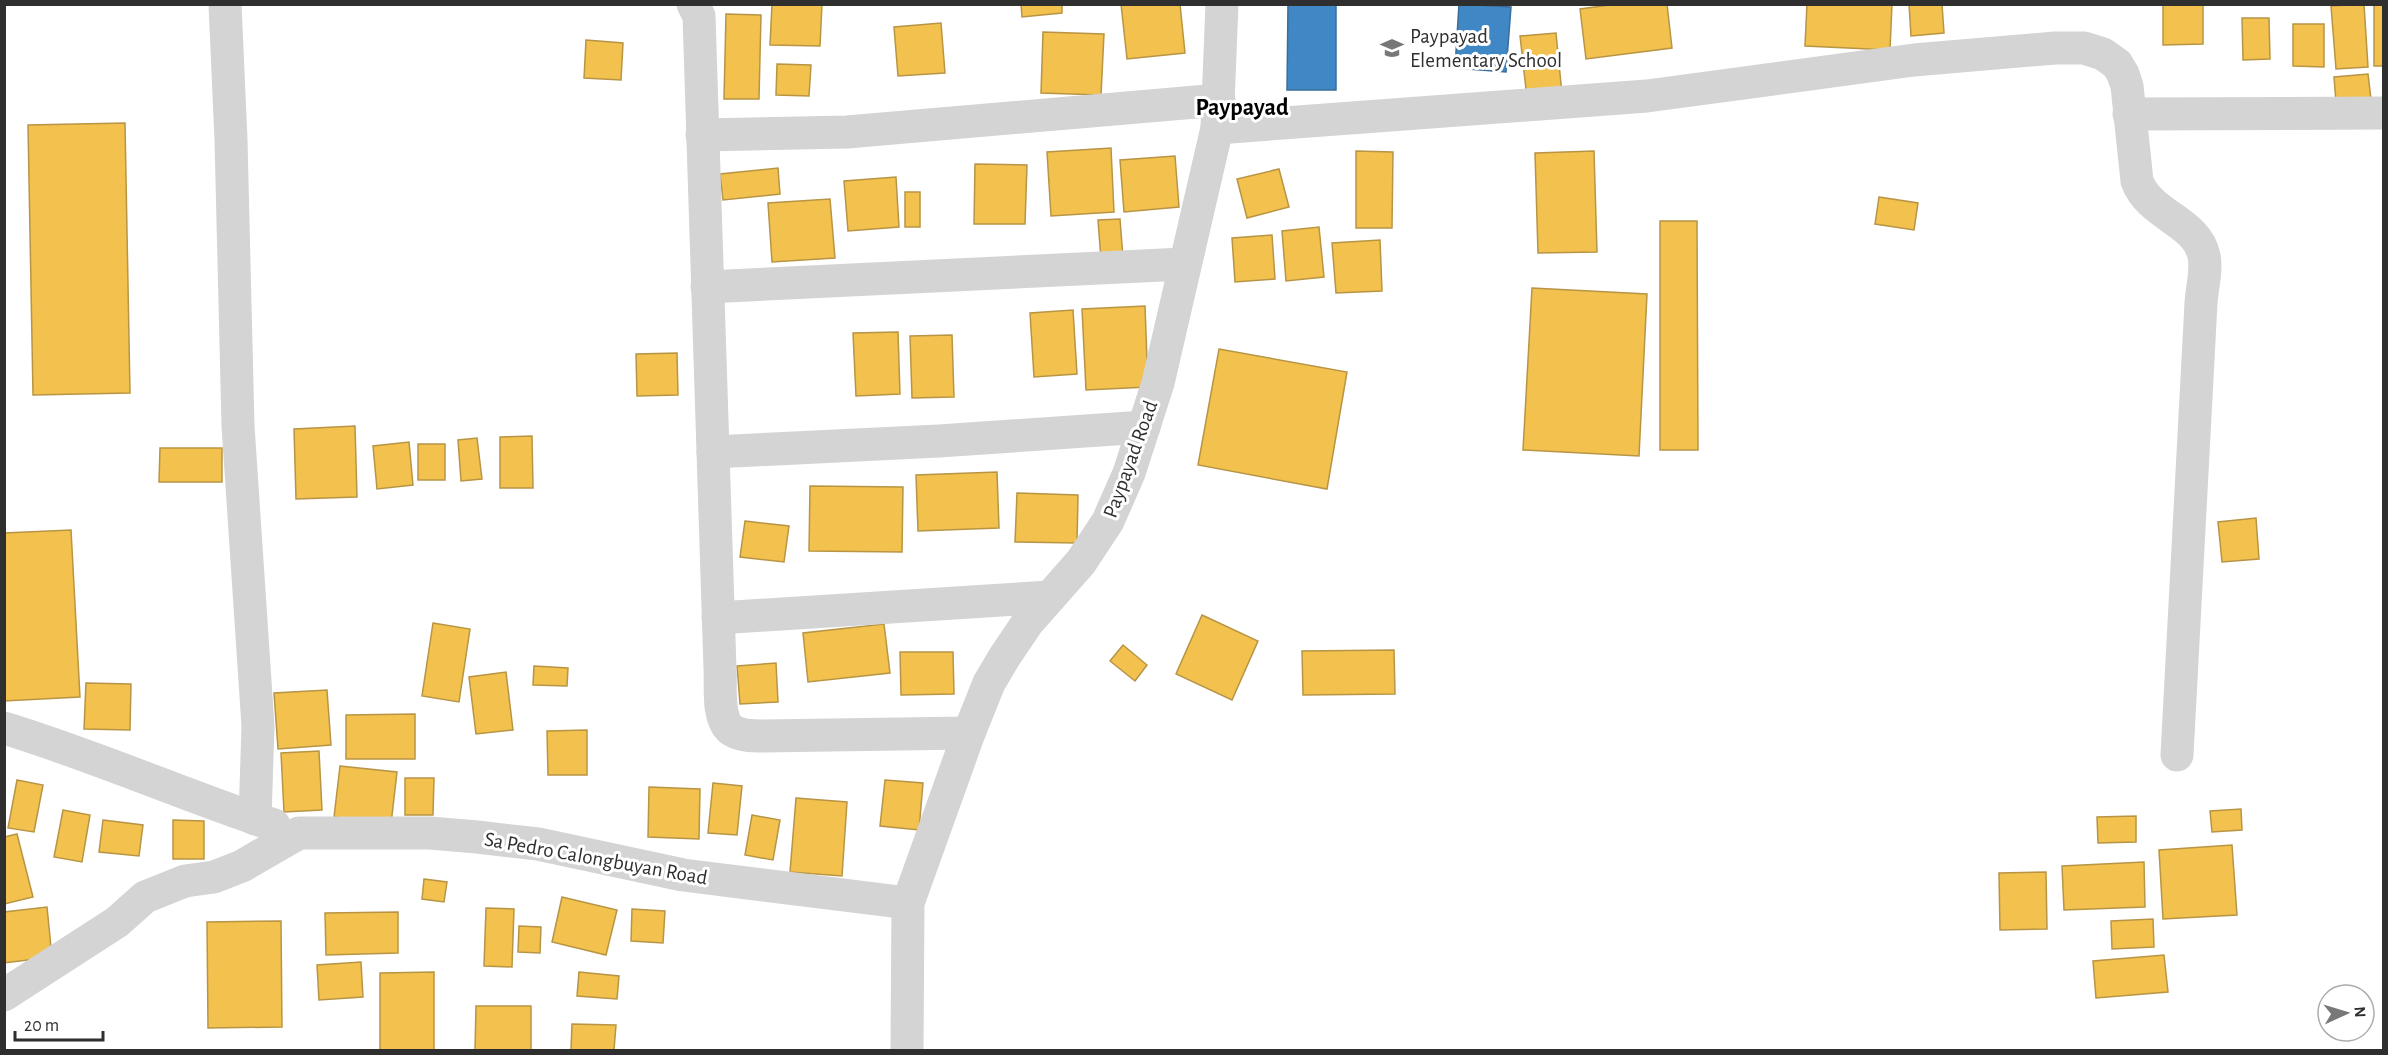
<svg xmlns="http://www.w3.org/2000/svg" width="2388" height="1055" font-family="'Alegreya Sans',sans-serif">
<rect width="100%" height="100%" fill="#fff"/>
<g fill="#f2c14e" stroke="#b89545" stroke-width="1.5">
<path d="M772,4H822L820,46L770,45Z"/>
<path d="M1021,4H1062V13L1022,17Z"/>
<path d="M1121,4H1180L1185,53L1127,59Z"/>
<path d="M1617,4H1667L1672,48L1586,59L1580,9Z"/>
<path d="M1807,4H1892L1890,50L1805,46Z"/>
<path d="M1909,4H1942L1944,33L1911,36Z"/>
<path d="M2163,4H2203V44L2163,45Z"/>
<path d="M2364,4L2368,67L2336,69L2331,6Z"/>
<rect x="2374" y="4" width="10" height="62"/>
<path d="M726,14L761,15L759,99H724Z"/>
<path d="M2242,18H2269L2270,59L2243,60Z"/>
<path d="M941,23L945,73L898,76L894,27Z"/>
<path d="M2293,24H2324V67L2293,66Z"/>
<path d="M1043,32L1104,34L1101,95L1041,93Z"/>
<path d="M1556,33L1562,94L1527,98L1520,36Z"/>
<path d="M586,40L623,43L621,80L584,78Z"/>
<path d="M777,64L811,65L809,96L776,95Z"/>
<path d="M2368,74L2371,99L2336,102L2334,77Z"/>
<path d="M125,123L130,393L33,395L28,125Z"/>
<path d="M1111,148L1114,212L1051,216L1047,152Z"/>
<path d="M1356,151L1393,152L1392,228H1356Z"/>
<path d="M1594,151L1597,252L1538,253L1535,153Z"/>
<path d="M1175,156L1179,207L1124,212L1120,160Z"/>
<path d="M975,164L1027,165L1025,224H974Z"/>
<path d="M778,168L780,194L723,200L720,174Z"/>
<path d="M1279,169L1289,207L1247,218L1237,179Z"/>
<path d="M896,177L899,227L848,231L844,181Z"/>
<rect x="905" y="192" width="15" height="35"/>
<path d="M1879,197L1918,203L1914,230L1875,224Z"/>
<path d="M830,199L835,258L772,262L768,203Z"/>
<path d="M1120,219L1123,258L1101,259L1098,220Z"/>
<path d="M1660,221H1697L1698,450H1660Z"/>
<path d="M1319,227L1324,277L1286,281L1282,231Z"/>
<path d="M1272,235L1275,279L1235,282L1232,238Z"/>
<path d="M1380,240L1382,291L1336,293L1332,243Z"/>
<path d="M1532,288L1647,294L1639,456L1523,450Z"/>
<path d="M1145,306L1148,387L1086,390L1082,309Z"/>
<path d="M1073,310L1077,374L1034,377L1030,313Z"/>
<path d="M898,332L900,394L856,396L853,333Z"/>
<path d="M952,335L954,397L912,398L910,336Z"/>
<path d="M1219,349L1347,372L1327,489L1198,465Z"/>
<path d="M677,353L678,395L637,396L636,354Z"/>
<path d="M355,426L357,497L296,499L294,429Z"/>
<path d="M532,436L533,488H500V437Z"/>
<path d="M477,438L482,479L461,481L458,440Z"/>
<path d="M409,442L413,485L377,489L373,446Z"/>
<rect x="418" y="444" width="27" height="36"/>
<path d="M160,448H222V482H159Z"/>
<path d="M997,472L999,528L918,531L916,475Z"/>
<path d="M810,486L903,487L902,552L809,551Z"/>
<path d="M1017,493L1078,495L1077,543L1015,542Z"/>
<path d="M2256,518L2259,559L2222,562L2218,522Z"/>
<path d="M745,521L789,526L784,562L740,557Z"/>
<path d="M71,530L80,697L4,701V533Z"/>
<path d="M1202,615L1258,641L1232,700L1176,674Z"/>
<path d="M433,623L470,629L459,702L422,696Z"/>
<path d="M884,624L890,673L808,682L803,633Z"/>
<path d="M1123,645L1147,665L1135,681L1110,661Z"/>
<path d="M1394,650L1395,694L1303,695L1302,651Z"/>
<path d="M900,652H953L954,694L901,695Z"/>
<path d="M776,663L778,702L740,704L737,666Z"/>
<path d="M534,666L568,668L567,686L533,685Z"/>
<path d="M506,672L513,730L476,734L469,677Z"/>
<path d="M86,683L131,684L130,730L84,729Z"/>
<path d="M327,690L331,745L278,749L274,693Z"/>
<path d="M415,714V759H346V715Z"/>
<path d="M587,730V775H548L547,731Z"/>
<path d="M319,751L322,810L284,812L281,753Z"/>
<path d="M340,766L397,772L391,824L334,817Z"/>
<path d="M405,778H434L433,815H405Z"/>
<path d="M17,780L43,785L34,832L8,828Z"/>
<path d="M885,780L923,783L919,830L880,826Z"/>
<path d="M713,783L742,786L737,835L708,833Z"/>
<path d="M649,787L700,789L699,839L648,837Z"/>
<path d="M796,798L847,802L842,876L790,872Z"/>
<path d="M2241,809L2242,830L2212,832L2210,811Z"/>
<path d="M63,810L90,815L82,862L54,857Z"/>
<path d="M752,815L780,820L773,860L745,855Z"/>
<path d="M2136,816V842L2098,843L2097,817Z"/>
<path d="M103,820L143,825L139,856L99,852Z"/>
<path d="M173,820L204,821V859H173Z"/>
<path d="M17,834L33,897L4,904V837Z"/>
<path d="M2232,845L2237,915L2163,919L2159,850Z"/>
<path d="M2144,862L2145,907L2064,910L2062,866Z"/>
<path d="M2046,872L2047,929L2000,930L1999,873Z"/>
<path d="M424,879L447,882L444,902L422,899Z"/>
<path d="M562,897L617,910L606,955L552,942Z"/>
<path d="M47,907L52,957L4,963V912Z"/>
<path d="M486,908L514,909L512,967L484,966Z"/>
<path d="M632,909L665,911L663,943L631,941Z"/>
<path d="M398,912V953L326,955L325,913Z"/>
<path d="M2153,919L2154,947L2112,949L2111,921Z"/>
<path d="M281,921L282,1027L208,1028L207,922Z"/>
<path d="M519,926L541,927L540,953L518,952Z"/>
<path d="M2164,955L2168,992L2096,998L2093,961Z"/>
<path d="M361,962L363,997L319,1000L317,965Z"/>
<path d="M434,972V1050H380V973Z"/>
<path d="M579,972L619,976L617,999L577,996Z"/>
<path d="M476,1006H531V1050H475Z"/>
<path d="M572,1024L616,1025L614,1050H571Z"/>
</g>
<g fill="#3f88c5" stroke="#3a6d98" stroke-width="1.5">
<path d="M1288,4H1336V90H1287Z"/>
<path d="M1459,4L1511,7L1506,72L1455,68Z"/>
</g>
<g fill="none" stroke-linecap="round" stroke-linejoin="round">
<g stroke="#d4d4d4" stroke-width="33">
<path d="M225,4L231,140L238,426L258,726L255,819"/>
<path d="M693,4L699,16L720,669C721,685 717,717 730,729C739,736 753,736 763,736L969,733"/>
<path d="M2129,114L2384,113"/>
<path d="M1217,128L1647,96L1914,60L2055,48H2084L2103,54L2117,64L2123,74L2127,86L2137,181C2150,216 2197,221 2204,256C2207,270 2202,288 2201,303L2177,755"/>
<path d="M702,135L847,132L1219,100"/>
<path d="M707,287L1184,264"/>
<path d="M713,452L939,441L1144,427"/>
<path d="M718,618L1050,597"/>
<path d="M4,728C96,756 183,795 274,825"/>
<path d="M4,995L117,922L145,897L185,881L214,877L242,866L299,833H430L477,837L538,844L683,875L908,903"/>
<path d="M907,1050L908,903L969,733L989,683L1005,656L1028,622L1081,562L1108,521L1129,473L1158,383L1217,128L1222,4"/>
</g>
</g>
<defs>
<g id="school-bare" transform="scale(1.8)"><path d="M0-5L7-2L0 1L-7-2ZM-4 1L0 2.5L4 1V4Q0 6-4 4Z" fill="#787878" stroke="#fff" stroke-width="2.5" paint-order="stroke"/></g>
</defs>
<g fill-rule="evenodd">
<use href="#school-bare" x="1392" y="48"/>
</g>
<g text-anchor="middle" stroke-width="6" stroke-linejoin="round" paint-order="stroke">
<g font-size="21" fill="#2f2f2f" stroke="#fff" text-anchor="start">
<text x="1410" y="43">Paypayad<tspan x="1410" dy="24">Elementary School</tspan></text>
</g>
<g font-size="21" fill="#2f2f2f" stroke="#fff">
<text transform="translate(1130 459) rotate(-70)" y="7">Paypayad Road</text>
<text transform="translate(596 858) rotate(10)" y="7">Sa Pedro Calongbuyan Road</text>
</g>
<g font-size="24" font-weight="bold" fill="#000" stroke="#fff">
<text x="1242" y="115">Paypayad</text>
</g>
</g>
<rect width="2388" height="1055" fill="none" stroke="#2f2f2f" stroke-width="12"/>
<g transform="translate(2346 1013) rotate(86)"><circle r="28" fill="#ffffff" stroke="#acacac" stroke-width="1.5"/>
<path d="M0-4.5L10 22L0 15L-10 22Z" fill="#787878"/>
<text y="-9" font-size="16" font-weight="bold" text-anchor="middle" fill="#2f2f2f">N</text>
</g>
<path d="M15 1031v9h88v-9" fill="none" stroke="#2f2f2f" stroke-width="3"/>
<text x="24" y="1031" font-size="18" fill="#2f2f2f" stroke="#ffffff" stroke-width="4.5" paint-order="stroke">20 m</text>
</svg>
